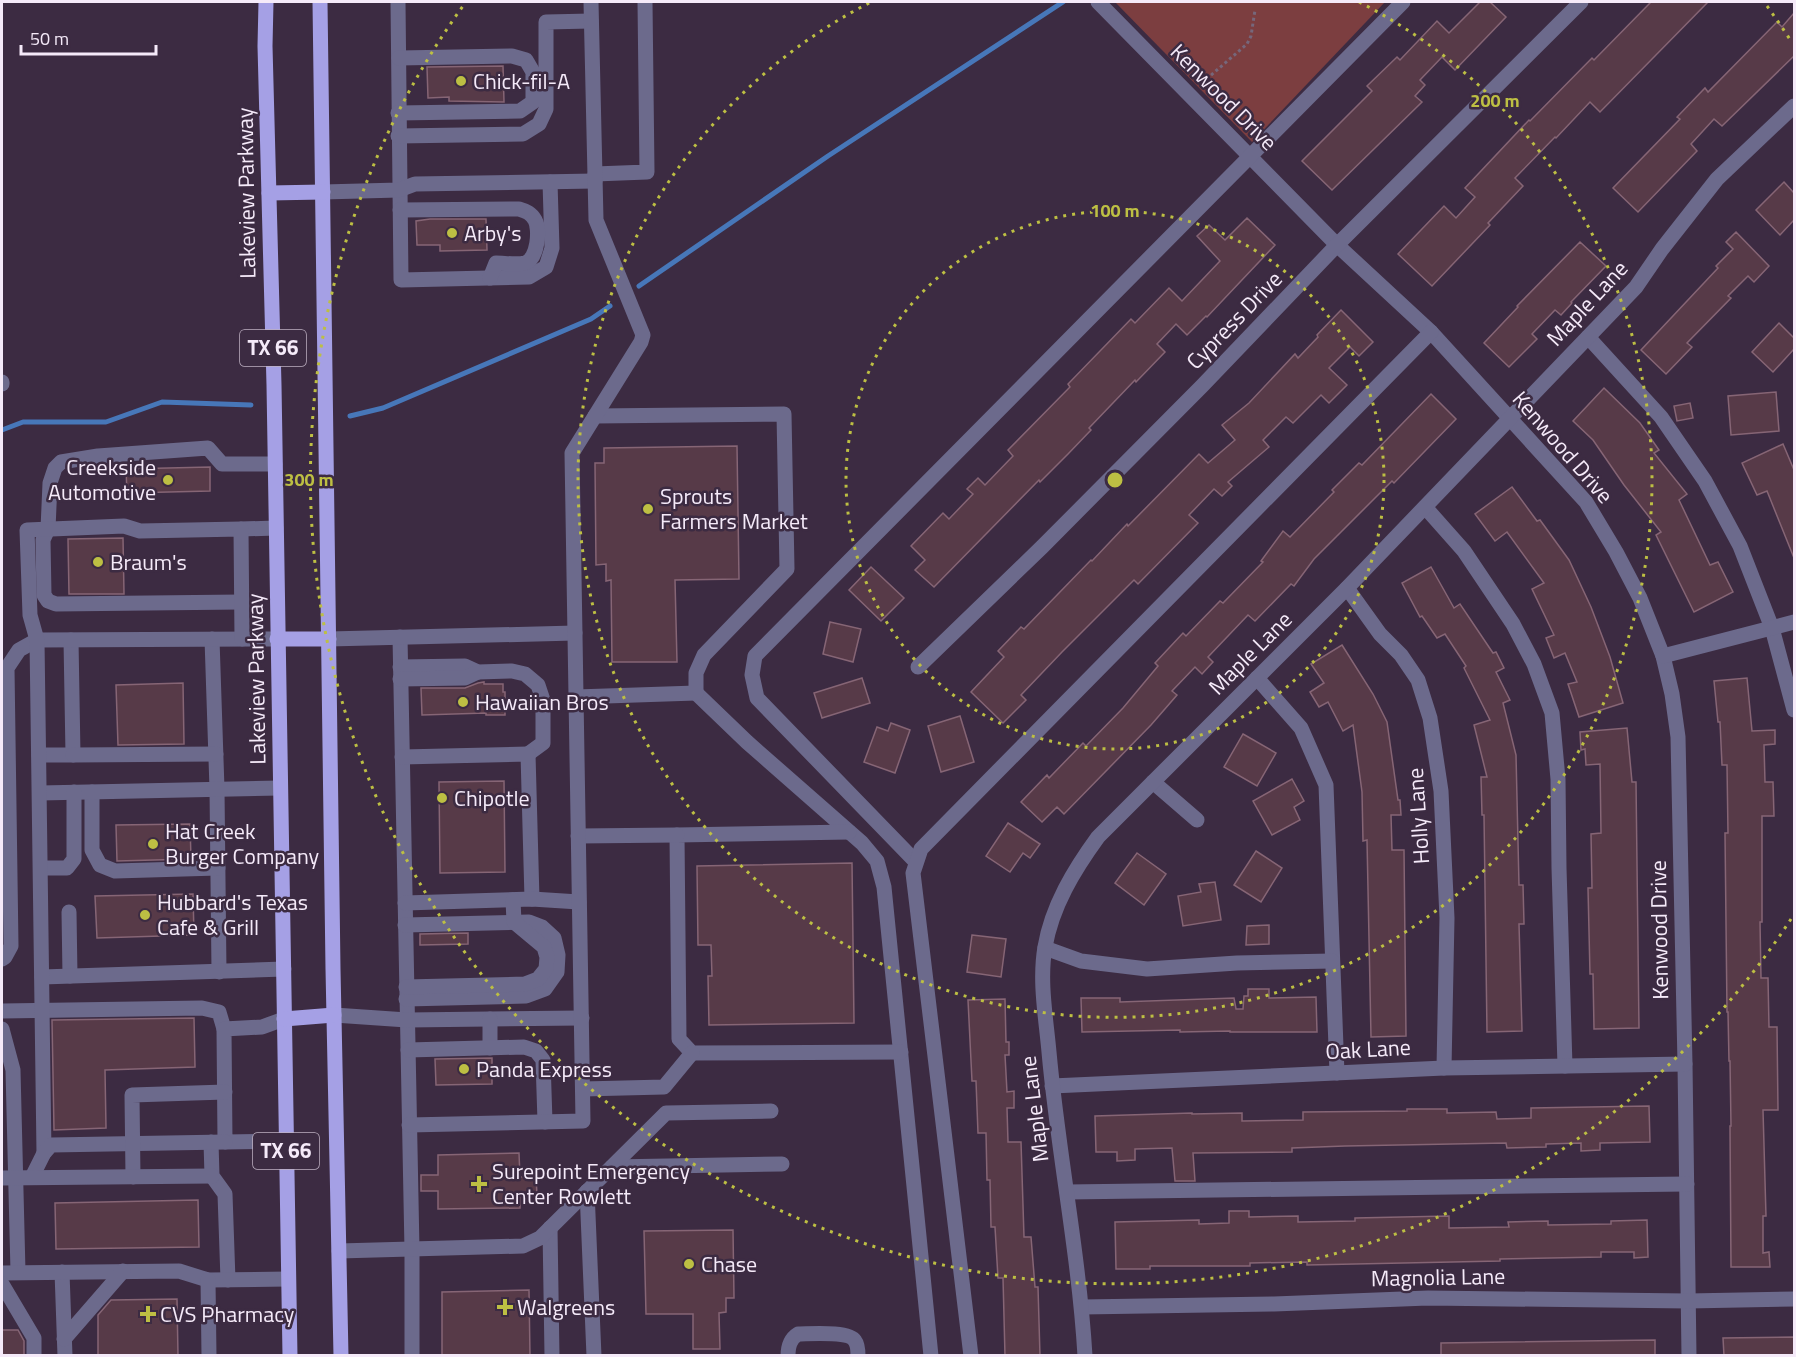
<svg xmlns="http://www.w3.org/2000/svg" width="1796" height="1357" font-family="'Titillium Web',sans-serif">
<rect width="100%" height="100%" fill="#3c2b42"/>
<path fill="#7c3e40" d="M1115,2H1385L1252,142Z"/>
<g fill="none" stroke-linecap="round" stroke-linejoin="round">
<g stroke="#4777b9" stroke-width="5">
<path d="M639,286L828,156L1063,2"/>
<path d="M350,416L383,408L591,319L610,306"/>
<path d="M2,430L23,422H106L162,402L251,405"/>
</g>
</g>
<g fill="#573a48" stroke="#866575" stroke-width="1.5">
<path d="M1480,2H1490L1506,17L1455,70L1442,57L1420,80L1425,85L1415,96L1422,102L1332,190L1302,161L1372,91L1367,86L1397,57L1400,60L1437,21L1449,33Z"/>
<path d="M1651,2H1708L1600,112L1590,102L1556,138L1555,137L1515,178L1523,186L1488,223L1490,225L1432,286L1398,254L1444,206L1456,218L1475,197L1465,188L1529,120L1530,121L1592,58L1594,60Z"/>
<path d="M1794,13V56L1722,126L1714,119L1691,144L1697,151L1638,212L1613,188L1680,119L1677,117L1705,88L1708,92L1777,22L1782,27Z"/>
<path d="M503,66L504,102L449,101V97L428,98L427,67Z"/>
<path d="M1784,182L1794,193V220L1780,235L1756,210Z"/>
<path d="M1247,218L1275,245L1207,317L1206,316L1187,335L1176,324L1157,344L1165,352L1136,382L1135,380L1089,428L1091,430L1068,454L1040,482L1039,480L934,587L915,570L925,560L911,546L943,513L949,519L973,494L967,489L978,478L985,485L1013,456L1008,450L1070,387L1068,384L1131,319L1135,323L1169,288L1182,301L1220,261L1197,236L1209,225L1225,240Z"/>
<path d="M430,219H486L487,250L440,251V245H417L416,221Z"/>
<path d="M1736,232L1769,266L1754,282L1748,276L1728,296L1731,298L1687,343L1692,347L1666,374L1641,350L1718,268L1716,266L1733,249L1726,242Z"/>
<path d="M1580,242L1606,266L1571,302L1572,303L1561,315L1555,310L1532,334L1537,339L1509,367L1484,343L1518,307L1517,306Z"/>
<path d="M1341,310L1373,342L1359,356L1350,347L1329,368L1347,385L1329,403L1321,395L1293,423L1286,417L1263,440L1269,447L1228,482L1232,486L1222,496L1214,489L1189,515L1198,523L1138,584L1134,580L1062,652L1021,695L1026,700L1003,723L971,692L1004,657L998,651L1021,627L1024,629L1091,560L1092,561L1127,524L1128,526L1199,454L1208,463L1235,440L1222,425L1249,403L1295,354L1298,358L1318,337L1317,335Z"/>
<path d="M1779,323L1794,338V349L1773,372L1752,352Z"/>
<path d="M1604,388L1640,423L1659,450L1654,453L1687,494L1679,500L1710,565L1718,562L1733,592L1694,612L1656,535L1661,532L1624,485L1593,440L1573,421Z"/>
<path d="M1776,392L1779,431L1731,435L1728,396Z"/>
<path d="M1431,394L1456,419L1394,483L1392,481L1314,559L1294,586L1291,584L1255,621L1248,615L1208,657L1213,662L1202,674L1195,667L1172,691L1177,695L1151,725L1064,814L1057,807L1042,822L1021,802L1047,775L1049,778L1083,743L1086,746L1123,708L1158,666L1155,663L1183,633L1186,636L1220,601L1223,603L1263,562L1261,561L1283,531L1290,537L1334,492L1332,490L1359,463L1362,465Z"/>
<path d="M1690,403L1693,418L1677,421L1674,406Z"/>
<path d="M1783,444L1794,470V558L1767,491L1757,495L1742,463Z"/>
<path d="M737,446L739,579L675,580L677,662H612L611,580L606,581V564L596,565L595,463H604V448Z"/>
<path d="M210,467V491L127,493L126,469Z"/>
<path d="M1512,487L1537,521L1540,520L1569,560L1591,607L1610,657L1623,703L1579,717L1568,684L1577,682L1565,653L1554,658L1546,638L1554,635L1532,589L1544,583L1507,532L1495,541L1475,514Z"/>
<path d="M123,538L124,594H69L68,539Z"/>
<path d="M871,567L904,598L881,621L849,590Z"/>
<path d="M1431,567L1454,608L1460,604L1493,653L1496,652L1504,668L1496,672L1510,700L1503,703L1516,755L1519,885H1523L1524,924H1519L1522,1031L1487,1032L1484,815H1482L1481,777H1487L1474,725L1490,720L1464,668L1466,666L1445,634L1437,638L1422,616L1420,617L1402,583Z"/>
<path d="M830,622L861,629L853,662L823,654Z"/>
<path d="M1342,645L1373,694L1387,722L1398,800H1400L1401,815H1391L1392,850H1404L1406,1036L1371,1037L1367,840L1363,841L1362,792L1353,725L1343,731L1328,702L1319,707L1310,692L1324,683L1311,664Z"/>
<path d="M862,678L870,703L822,718L814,693Z"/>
<path d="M1747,678L1752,731L1775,730V744L1764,745L1765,782H1773L1774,816H1762V922H1760L1761,978H1768L1769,1027H1777L1778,1110H1763L1766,1216H1763V1253L1769,1252L1770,1267H1731L1730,1126H1731L1730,1061H1729L1728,1012H1727L1725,833H1728L1727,765H1722L1720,722H1718L1714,681Z"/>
<path d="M484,682V684H503V692H505V715H486V713L422,715L421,688H465L478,683Z"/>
<path d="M183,683L184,744L118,745L116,685Z"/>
<path d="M960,716L974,762L941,772L928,726Z"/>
<path d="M891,723L910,730L895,773L864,762L877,727L888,731Z"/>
<path d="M1627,728L1632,782H1636L1639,1028L1594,1029L1593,974H1590L1588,888H1592L1591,834L1601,833L1600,764L1586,765L1585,749L1581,750L1580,732Z"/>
<path d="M1243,734L1276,753L1257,786L1224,767Z"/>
<path d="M1292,779L1304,801L1294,807L1300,820L1272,835L1253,801Z"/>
<path d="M504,781L505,872L440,873L439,782Z"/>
<path d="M1008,823L1040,844L1030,858L1023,853L1010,872L986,856Z"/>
<path d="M190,824L191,859L117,861L116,825Z"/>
<path d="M1256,851L1282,868L1261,902L1234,885Z"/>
<path d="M1137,853L1166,874L1144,905L1115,883Z"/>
<path d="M852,863L854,1023L709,1025L708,976H712L711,945H698L697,866Z"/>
<path d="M1215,882L1221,920L1183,926L1178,896L1201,892L1199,884Z"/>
<path d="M193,894L194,935L97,938L95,896Z"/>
<path d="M1269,925V944L1246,945L1247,926Z"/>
<path d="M468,933V944L420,945V934Z"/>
<path d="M972,935L1006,939L1001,977L967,972Z"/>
<path d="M1248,989H1269V998L1316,997L1317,1032H1230V1031L1180,1032V1030L1082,1032L1081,998H1120V1002L1234,998L1236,1009H1243L1244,996H1248Z"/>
<path d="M1005,999L1006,1042H1009V1055H1005L1007,1092L1014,1091V1108H1007L1008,1142H1021L1024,1237H1031L1035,1287H1038L1040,1356H1005L1003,1278H998L995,1227H991L990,1180H987L986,1133H978L976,1081H972L968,1000Z"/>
<path d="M194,1018L195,1067L105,1070L106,1128L54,1130L52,1020Z"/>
<path d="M492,1058V1084L436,1085L435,1059Z"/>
<path d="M1649,1106L1650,1142L1600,1143V1150L1581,1151V1143L1546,1144V1147L1507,1148L1506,1143L1345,1146L1292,1148V1152L1193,1153L1195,1181H1175L1172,1148L1135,1149V1160L1117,1161V1152H1096L1095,1116L1192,1113V1114L1242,1113V1121L1303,1120V1112L1407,1111V1109H1447V1113L1496,1112L1497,1119L1531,1118V1108Z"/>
<path d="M519,1153L520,1177H536L537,1195H520V1208L438,1209V1191H421V1175H438V1155Z"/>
<path d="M198,1200L199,1247L56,1249L55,1203Z"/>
<path d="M1229,1211H1249V1217L1298,1216V1222L1355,1221V1218L1449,1216V1228L1509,1227L1508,1222L1548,1221V1225L1611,1224V1221L1647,1220L1648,1257L1634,1258V1252H1601V1257L1500,1259V1261L1307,1265V1262L1250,1263V1266H1150V1269H1116L1115,1222L1199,1220V1224L1229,1223Z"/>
<path d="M733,1230L734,1298H726V1312L719,1313L720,1349H693V1314H646L644,1231Z"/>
<path d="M529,1290L530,1356H442V1292Z"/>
<path d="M177,1299L178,1356H98V1315L111,1300Z"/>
<path d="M2,1330H18L24,1341V1356H2Z"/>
<path d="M1794,1337V1356H1724L1723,1338Z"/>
<path d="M1655,1340V1356H1441V1343Z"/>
</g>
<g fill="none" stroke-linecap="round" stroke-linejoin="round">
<path stroke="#76677b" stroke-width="3" stroke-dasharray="3 3" stroke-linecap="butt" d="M1202,83L1247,44L1251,36L1255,10"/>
<g stroke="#6c6a8c" stroke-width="15">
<path d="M398,2L401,280L529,277L546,267L552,248L550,182"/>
<path d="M1098,2L1337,245L1431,332L1586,502L1616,552L1640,598L1663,656L1672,694L1678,737L1685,1064L1689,1356"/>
<path d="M398,113L520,111L533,102V72L526,60L512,56L399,58"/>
<path d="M398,136L523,134L539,124L546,109V22L591,21"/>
<path d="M595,174L647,172L645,2"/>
<path d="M323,192L399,190L415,184L595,181"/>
<path d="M400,210L519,209C526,211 531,213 535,220C540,229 538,259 525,263C517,265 504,263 496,263L490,278"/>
<path d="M1588,337L1661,417L1705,481L1740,546L1772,628L1794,710"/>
<path d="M2,382V384"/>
<path d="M1425,507L1464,551L1513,624L1534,664L1552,713L1558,779L1559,868L1565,1066"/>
<path d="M241,529L276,528"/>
<path d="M1347,588L1380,634L1401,655L1418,680L1430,718L1441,791L1447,918L1444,1068"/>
<path d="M241,602L56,604L48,601L44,595L43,540L48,529L50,483L55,468L61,462L98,456L208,448L222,464H275"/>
<path d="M400,637L412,1250V1356"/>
<path d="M212,639L217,789L219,972"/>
<path d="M329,639L575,633"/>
<path d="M1663,656L1794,622"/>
<path d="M400,667L465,666L478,672L512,671L525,674L538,685L543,700V743L528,754"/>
<path d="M918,667L1042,547L1202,386L1337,245L1581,2"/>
<path d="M1257,678L1301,728L1326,785L1337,1073"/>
<path d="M400,679L465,678L478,672"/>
<path d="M696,693L747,742L862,843L877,861L884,887L931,1356"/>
<path d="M576,697L696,693V673L704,655L787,569L784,414L595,416"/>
<path d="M39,755H73L71,640"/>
<path d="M73,755L216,754"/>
<path d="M402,757L528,754L532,899"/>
<path d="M1153,782L1197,820"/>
<path d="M92,792V850L100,865L115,871L218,868"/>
<path d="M40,793L280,788"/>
<path d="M849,832L677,835L679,1039L692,1053L901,1052"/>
<path d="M578,836L677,835"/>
<path d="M916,862L757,698L752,675L755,656L1403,2"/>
<path d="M41,868H67L74,859V792"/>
<path d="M405,903L532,899L579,902"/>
<path d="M69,912L70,976"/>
<path d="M405,925L529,922L542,927L554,938L558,955L557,972L545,989L526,996L406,999"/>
<path d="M1045,948L1081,961L1147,969L1237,963L1332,961"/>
<path d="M2,959L5,957L11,946L7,668L19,650L37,640L277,639"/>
<path d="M42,977L284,969"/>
<path d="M406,987L525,984L538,979L546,969L547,957L544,947L514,922L513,900"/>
<path d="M2,1011L202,1008L219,1012L224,1029"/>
<path d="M334,1015L407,1020L582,1018"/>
<path d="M284,1019L262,1027L224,1029L225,1142L286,1141"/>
<path d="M490,1019V1048"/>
<path d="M2,1029L13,1070L18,1272"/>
<path d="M408,1050L524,1047L536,1051L543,1060L545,1122"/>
<path d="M1052,1086L1444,1068L1685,1064"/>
<path d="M583,1089L664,1087L692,1053"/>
<path d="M409,1125L583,1121L572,453L641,342L643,335L596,220L591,2"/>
<path d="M211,1142L212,1176L225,1194L228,1280"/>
<path d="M44,1153L37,640L30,615L27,530L124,526L140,531L241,529L242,639"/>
<path d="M612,1167L782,1164"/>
<path d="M32,1177L44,1153L51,1145L225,1142"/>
<path d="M133,1177L132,1095L225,1092"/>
<path d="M2,1178L212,1176"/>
<path d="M587,1191L594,1356"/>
<path d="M1067,1192L1687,1184"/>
<path d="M550,1228L552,1356"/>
<path d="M339,1251L523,1246L540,1238L666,1113L771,1111"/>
<path d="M62,1272L65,1356"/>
<path d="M2,1273L179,1271L208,1280L288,1279"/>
<path d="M208,1280L209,1356"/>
<path d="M2,1284L34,1338V1356"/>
<path d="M1082,1307L1274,1304L1428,1298L1688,1301L1794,1299"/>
<path d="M64,1339L123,1271"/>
<path d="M788,1356C788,1346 790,1339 798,1334C811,1334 849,1331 855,1341C858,1345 858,1351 858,1356"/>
<path d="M971,1356L913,873L921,849L1431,332"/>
<path d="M1085,1356C1079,1254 1058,1153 1049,1052C1046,1018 1039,981 1045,947C1052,906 1074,870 1098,837L1347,588L1636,287L1662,249L1717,179L1794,106"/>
</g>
<g stroke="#a5a0e5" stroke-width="15">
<path d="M266,2L265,46L274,385L290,1356"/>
<path d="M320,2L333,969L341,1356"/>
<path d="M269,193L323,192"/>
<path d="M277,639H329"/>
<path d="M284,1019L334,1015"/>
</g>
</g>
<g fill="none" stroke="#bdbf43" stroke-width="3" stroke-dasharray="3 6">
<circle cx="1115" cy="480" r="269"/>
<path d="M1359 2A537 537 0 1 1 871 2"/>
<path d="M1791 919A806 806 0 1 1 463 6M1767 6A806 806 0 0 1 1791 41"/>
</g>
<g fill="#bdbf43" stroke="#3c2b42" stroke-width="2">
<circle cx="461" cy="81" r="6"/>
<circle cx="452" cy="233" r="6"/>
<circle cx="168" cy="480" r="6"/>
<circle cx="648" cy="509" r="6"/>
<circle cx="98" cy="562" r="6"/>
<circle cx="463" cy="702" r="6"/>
<circle cx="442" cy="798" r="6"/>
<circle cx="153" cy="844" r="6"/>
<circle cx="145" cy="915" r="6"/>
<circle cx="464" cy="1069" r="6"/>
<path d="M476 1175h6v6h6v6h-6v6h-6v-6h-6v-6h6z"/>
<circle cx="689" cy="1264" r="6"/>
<path d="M502 1298h6v6h6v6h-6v6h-6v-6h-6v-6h6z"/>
<path d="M145 1305h6v6h6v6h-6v6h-6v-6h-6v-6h6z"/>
</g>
<g text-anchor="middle" stroke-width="5" stroke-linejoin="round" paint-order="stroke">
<g fill="#3c2b42" stroke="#beb1c2" stroke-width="1.5">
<rect x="240" y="330" width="66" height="36" rx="4.5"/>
<rect x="253" y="1133" width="66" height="36" rx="4.5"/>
</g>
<g font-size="21" font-weight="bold" fill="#f5eaf9">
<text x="273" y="355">TX 66</text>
<text x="286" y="1158">TX 66</text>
</g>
<g font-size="22" fill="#f5eaf9" stroke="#3c2b42" text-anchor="start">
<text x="473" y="89">Chick-fil-A</text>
<text x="464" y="241">Arby's</text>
<text x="156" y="475" text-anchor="end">Creekside<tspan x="156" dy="25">Automotive</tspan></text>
<text x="660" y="504">Sprouts<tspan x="660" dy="25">Farmers Market</tspan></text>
<text x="110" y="570">Braum's</text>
<text x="475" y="710">Hawaiian Bros</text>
<text x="454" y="806">Chipotle</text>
<text x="165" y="839">Hat Creek<tspan x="165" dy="25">Burger Company</tspan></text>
<text x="157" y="910">Hubbard's Texas<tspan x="157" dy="25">Cafe &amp; Grill</tspan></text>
<text x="476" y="1077">Panda Express</text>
<text x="492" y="1179">Surepoint Emergency<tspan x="492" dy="25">Center Rowlett</tspan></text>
<text x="701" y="1272">Chase</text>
<text x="517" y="1315">Walgreens</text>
<text x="160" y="1322">CVS Pharmacy</text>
</g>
<g font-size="22" fill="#f5eaf9" stroke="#3c2b42">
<text transform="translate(1224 97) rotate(45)" y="8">Kenwood Drive</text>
<text transform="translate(246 193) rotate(-91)" y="8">Lakeview Parkway</text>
<text transform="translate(1587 303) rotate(-47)" y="8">Maple Lane</text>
<text transform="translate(1234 320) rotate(-46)" y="8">Cypress Drive</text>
<text transform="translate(1563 447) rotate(49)" y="8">Kenwood Drive</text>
<text transform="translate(1250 653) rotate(-45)" y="8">Maple Lane</text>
<text transform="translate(256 679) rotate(-91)" y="8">Lakeview Parkway</text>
<text transform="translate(1418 816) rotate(-94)" y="8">Holly Lane</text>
<text transform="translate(1659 930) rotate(-91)" y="8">Kenwood Drive</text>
<text transform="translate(1368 1049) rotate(-3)" y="8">Oak Lane</text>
<text transform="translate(1034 1109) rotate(-97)" y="8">Maple Lane</text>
<text transform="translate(1438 1277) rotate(-1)" y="8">Magnolia Lane</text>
</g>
</g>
<circle cx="1115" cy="480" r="9" fill="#bdbf43" stroke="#3c2b42" stroke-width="3"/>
<g font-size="18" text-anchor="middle" font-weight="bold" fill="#bdbf43" stroke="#3c2b42" stroke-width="5" stroke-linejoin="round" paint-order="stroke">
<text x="1495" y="107">200 m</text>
<text x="1115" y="217">100 m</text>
<text x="309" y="486">300 m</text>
</g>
<rect width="1796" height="1357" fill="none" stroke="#f5eaf9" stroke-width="6"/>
<path d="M21 45v9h135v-9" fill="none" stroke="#f5eaf9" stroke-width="3"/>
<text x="30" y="45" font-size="18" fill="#f5eaf9" stroke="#3c2b42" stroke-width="4.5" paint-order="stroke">50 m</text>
</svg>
